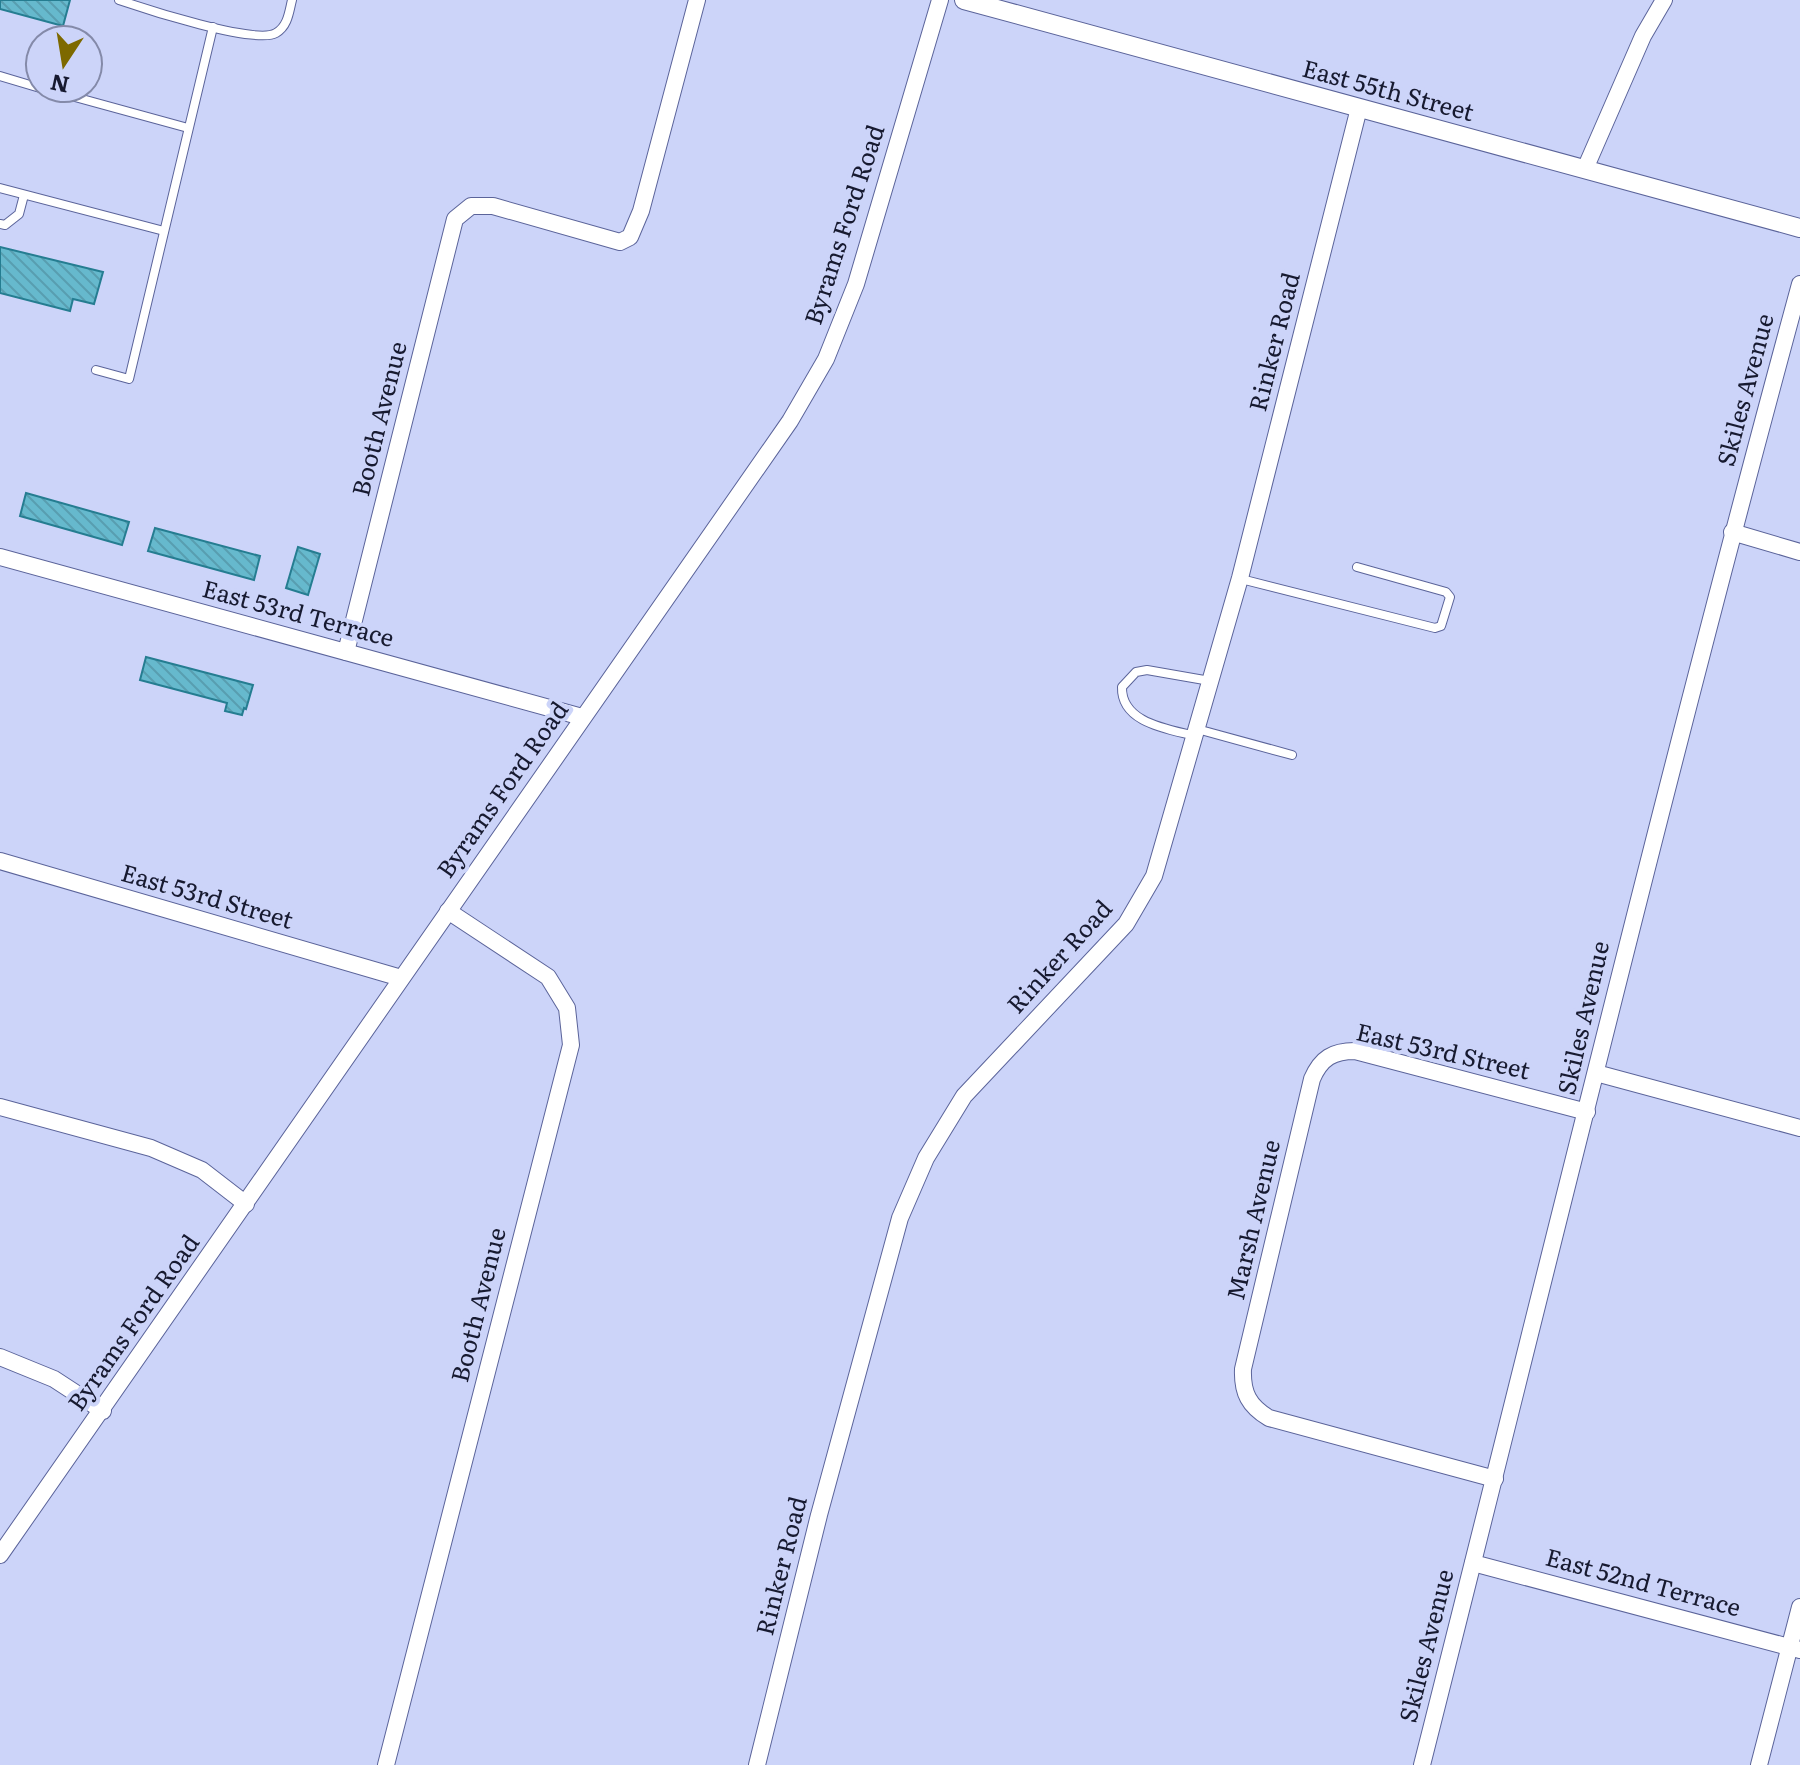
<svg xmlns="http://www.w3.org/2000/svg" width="1800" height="1765" font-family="Literata,serif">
<defs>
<pattern id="building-back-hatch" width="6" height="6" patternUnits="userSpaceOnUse" patternTransform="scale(2)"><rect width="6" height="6" fill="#66b9cd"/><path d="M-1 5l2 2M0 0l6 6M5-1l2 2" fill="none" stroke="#589eb0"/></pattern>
</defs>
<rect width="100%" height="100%" fill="#ccd4f9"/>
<g fill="url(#building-back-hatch)" stroke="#257d91" stroke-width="2">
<path d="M0,0H70L63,26L0,9Z"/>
<path d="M0,247L103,272L94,304L73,299L70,311L0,293Z"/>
<path d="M26,493L129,522L122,545L20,516Z"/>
<path d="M155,528L260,556L254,580L148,551Z"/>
<path d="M298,547L320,554L308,595L286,588Z"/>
<path d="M146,657L253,685L246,709L244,708L242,715L225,711L227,703L140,680Z"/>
</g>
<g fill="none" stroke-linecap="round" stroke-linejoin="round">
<g stroke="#5b649a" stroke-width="10">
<g id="service">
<path d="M119,0C145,9 256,45 276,33C288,26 289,12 292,0"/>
<path d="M0,76L40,88"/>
<path d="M42,88L188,128"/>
<path d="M0,188L164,231"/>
<path d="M0,224L5,225L19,214L24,195"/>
<path d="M96,370L129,379L213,27"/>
<path d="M1241,579L1435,628L1441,626L1450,597L1446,592L1357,567"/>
<path d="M1197,729L1292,755"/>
<path d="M1195,736C1168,729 1121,723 1122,687L1136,672L1147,670L1210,681"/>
</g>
</g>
<g stroke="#5b649a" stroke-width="18">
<g id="minor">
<path d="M1585,169L1643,36L1664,0"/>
<path d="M1732,532L1800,552"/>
<path d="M0,557L582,717"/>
<path d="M346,652L455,219L471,206H493L620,242L630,237L641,211L697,0"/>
<path d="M0,861L401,978"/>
<path d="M1596,1073L1800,1128"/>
<path d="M0,1107L151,1148L202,1170L246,1204"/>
<path d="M0,1357L54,1379L103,1411"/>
<path d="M1495,1479L1269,1418C1249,1406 1242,1393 1243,1369L1312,1079C1321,1058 1333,1051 1355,1051L1587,1112"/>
<path d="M0,1555L790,421L826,359L856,284L940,0"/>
<path d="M1473,1563L1800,1650"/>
<path d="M386,1765L571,1045L567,1008L548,977L448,911"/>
<path d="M757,1765L819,1515L900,1218L926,1158L964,1096L1126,924L1154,876L1240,578L1359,108"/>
<path d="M1422,1765C1547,1271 1666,776 1800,284"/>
<path d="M1759,1765L1800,1607"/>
</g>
</g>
<g stroke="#5b649a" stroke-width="20">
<path id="tertiary" d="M964,0L1800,228"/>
</g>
<use href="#service" stroke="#fff" stroke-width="8"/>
<use href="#minor" stroke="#fff" stroke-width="16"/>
<use href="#tertiary" stroke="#fff" stroke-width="18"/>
</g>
<g text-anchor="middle" stroke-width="8" stroke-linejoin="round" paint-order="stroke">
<g font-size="24" fill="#171a30" stroke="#ccd4f9">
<text transform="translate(1388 91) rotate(15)" y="8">East 55th Street</text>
<text transform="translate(845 225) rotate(-72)" y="8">Byrams Ford Road</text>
<text transform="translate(1275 342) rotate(-76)" y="8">Rinker Road</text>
<text transform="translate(1746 390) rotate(-75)" y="8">Skiles Avenue</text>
<text transform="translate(380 419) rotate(-76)" y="8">Booth Avenue</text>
<text transform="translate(298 614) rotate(15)" y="8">East 53rd Terrace</text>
<text transform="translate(503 790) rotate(-55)" y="8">Byrams Ford Road</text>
<text transform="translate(207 897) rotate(16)" y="8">East 53rd Street</text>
<text transform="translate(1060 957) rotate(-48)" y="8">Rinker Road</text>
<text transform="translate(1584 1018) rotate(-77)" y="8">Skiles Avenue</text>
<text transform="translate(1443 1052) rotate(13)" y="8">East 53rd Street</text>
<text transform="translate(1254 1220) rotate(-77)" y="8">Marsh Avenue</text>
<text transform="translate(479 1305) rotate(-76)" y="8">Booth Avenue</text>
<text transform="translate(134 1323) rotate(-55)" y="8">Byrams Ford Road</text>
<text transform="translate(782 1566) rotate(-76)" y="8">Rinker Road</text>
<text transform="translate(1643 1583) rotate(15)" y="8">East 52nd Terrace</text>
<text transform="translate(1427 1646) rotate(-76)" y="8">Skiles Avenue</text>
</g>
</g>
<g transform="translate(64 64) rotate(192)"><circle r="38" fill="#ccd4f9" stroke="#848aa9" stroke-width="2"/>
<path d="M0-6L14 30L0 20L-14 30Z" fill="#7d6900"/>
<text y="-12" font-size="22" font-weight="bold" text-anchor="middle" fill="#171a30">N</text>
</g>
</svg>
